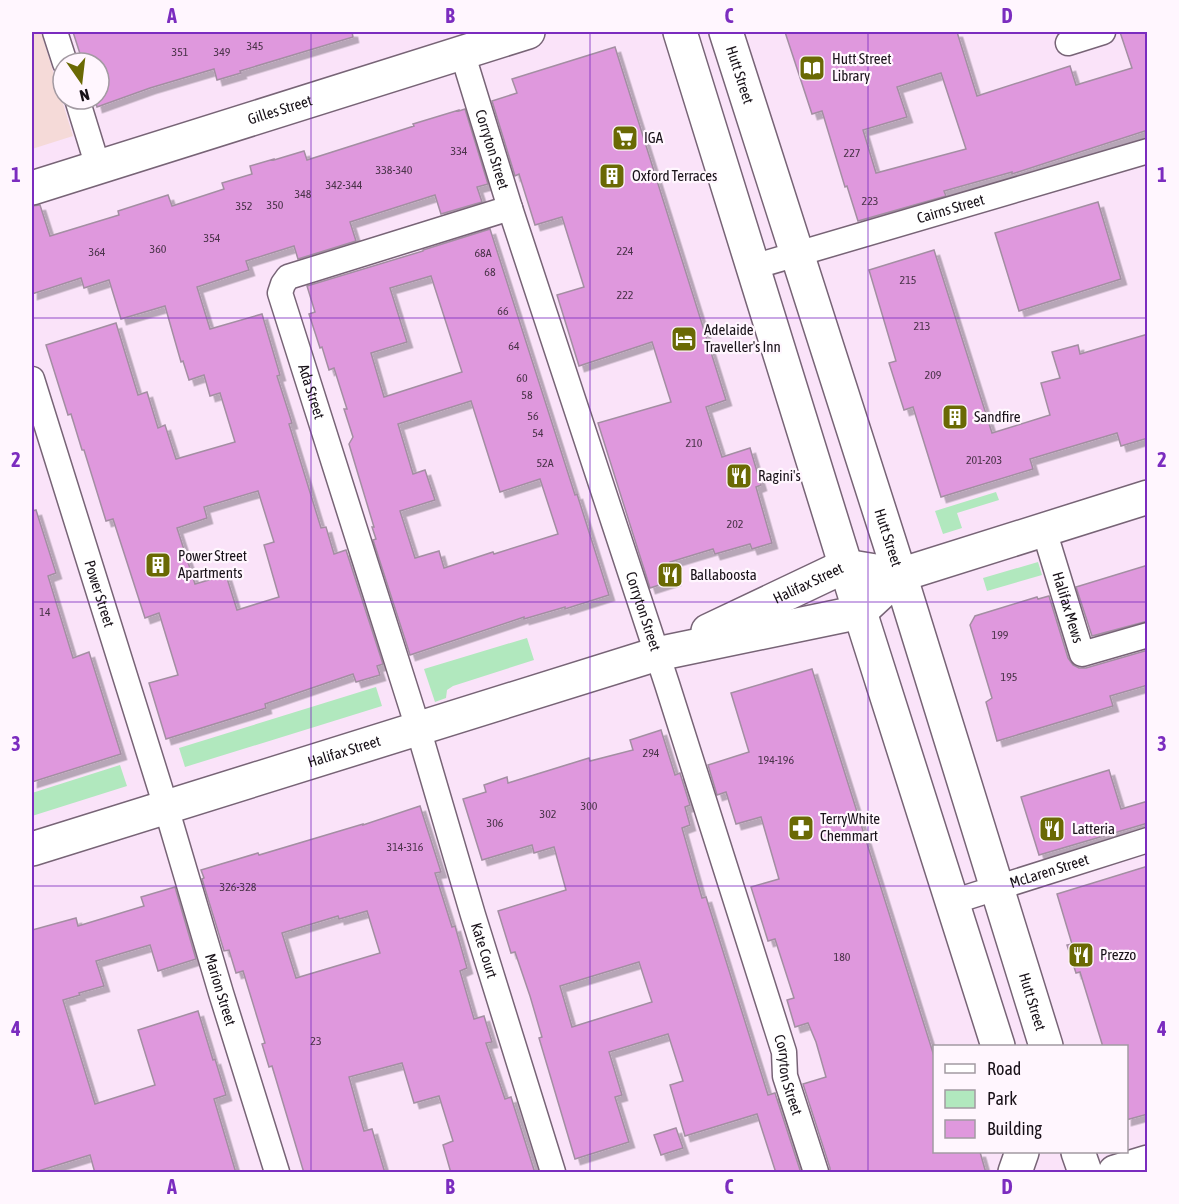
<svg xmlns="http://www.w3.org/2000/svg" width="1179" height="1204" font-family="'Asap Condensed',sans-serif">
<defs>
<filter id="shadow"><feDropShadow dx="5.5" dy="5.5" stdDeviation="0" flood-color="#0004"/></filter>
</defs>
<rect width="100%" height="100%" fill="#fae3f9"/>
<path fill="#f5dad8" d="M32,32H41L73,136L32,149Z"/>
<g fill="#b1e8be">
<path d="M996,492L999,500L957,513L962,528L943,534L935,511Z"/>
<path d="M1038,562L1042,575L987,591L983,578Z"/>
<path d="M527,638L534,660L453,686L447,690L446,698L435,702L424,669Z"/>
<path d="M376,687L382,706L185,767L179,748Z"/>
<path d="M120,765L127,786L32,816V793Z"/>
</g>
<g fill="#df98dd" stroke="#a38ea2" stroke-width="1.5" fill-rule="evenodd" filter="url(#shadow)">
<path d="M73,32H352L353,37L240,71L241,73L217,80L214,69L150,88L97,107L95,99H99V63H83Z"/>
<path d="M785,32H957L977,96L1070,66L1076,85L1132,68L1120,32H1148V130L1012,174V172L944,191L946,196L858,221L847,186L845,187L822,111L812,114ZM941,73L966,149L876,173L863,130L907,117L897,87Z"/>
<path d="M615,47L726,400L706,407L722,457L750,448L761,485L756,487L772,543L752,549L750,544L715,554L713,549L670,562L675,580L650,588L598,423L671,402L652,342L579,366L557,295L584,287L562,217L535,225L519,174L515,176L492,101L517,93L512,79Z"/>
<path d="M465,109L488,184L477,187L482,202L441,214L435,195L350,222L356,241L298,259L294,246L246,261L249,270L197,287L210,329L262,314L280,375L277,376L292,423L289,424L321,528L326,527L334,554L346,550L383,664L377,666L380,675L356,682L353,674L265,704L266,708L166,739L149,683L178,675L159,613L145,618L113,519L106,521L84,450H82L71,414L68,415L46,345L116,323L138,395L147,392L158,428L165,425L176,459L235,442L220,393L210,396L204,375L189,380L183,361L181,362L165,306L121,319L109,280L84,288L81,278L32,294V206L40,205L50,236L119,215L118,211L168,195L172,206L224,189L222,183L252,174L250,166L274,159V160L304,151L307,160L414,126L413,124L459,110V111ZM258,491L274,542L264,545L279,597L237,610L226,575L195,584L177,528L207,518L204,507Z"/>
<path d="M1098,202L1121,279L1019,311L995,233Z"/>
<path d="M490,229L575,495L577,494L609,595L565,609V607L524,619V617L410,655L373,540L376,539L372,527H374L349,444L353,437L344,409H347L334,368L329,370L322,347L320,348L309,314L315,312L307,286L423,251V250ZM431,276L462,372L384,397L371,353L407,342L390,288ZM471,401L500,492L540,479L558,534L494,554L493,552L444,568L439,551L415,558L400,511L435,500L425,470L413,474L398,424Z"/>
<path d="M934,250L992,433L1050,415L1041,383L1060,378L1052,352L1078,345L1080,354L1148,334V438L1121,446L1117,433L1030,459L1033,469L941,497L913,407L904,410L889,363L896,361L869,270Z"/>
<path d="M36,510L56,573L48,576L73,658L89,652L121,754L32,782V511Z"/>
<path d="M1148,565V621L1092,636L1076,587Z"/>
<path d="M1049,596L1068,658L1073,665L1079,668H1086L1148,650V685L1110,696L1113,706L997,741L986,702L992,698L970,625L975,616L1037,597L1038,599Z"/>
<path d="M812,669L934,1056V1152H980L986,1173H830V1168L803,1084L826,1077L816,1042L808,1023L795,1027L787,1000L794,998L775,939L768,941L751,887L779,879L761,817L736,824L726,792L717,795L708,765L749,752L731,693Z"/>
<path d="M661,730L675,775L680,773L690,805L685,807L690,825L682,828L702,898L706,897L768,1095L775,1093L801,1173H776L757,1114L685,1136L670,1085L683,1081L668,1034L609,1052L622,1095L615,1097L629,1142L575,1159L539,1038L542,1037L530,996L515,952L511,953L498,911L566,890L554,847L534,853L532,845L482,860L463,799L486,792L484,785L507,777L508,783L589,758L590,761L633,750L630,740ZM639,962L652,1002L572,1027L560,986Z"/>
<path d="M1109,770L1121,809L1148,801V823L1039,855L1021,797Z"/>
<path d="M420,806L441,872L435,873L452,927L455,926L467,968L460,971L474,1019L484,1016L492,1042L486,1043L505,1099L511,1097L535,1173H451L443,1145L453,1141L439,1096L414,1103L402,1063L349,1077L364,1131L372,1129L385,1173H304L272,1066L269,1067L262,1044L265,1043L243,971L236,973L229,950L224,951L202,879L204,878L201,870L258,853L259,855L363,824V825ZM367,911L380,953L296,978L282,933L338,916L339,919Z"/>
<path d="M1148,866V1114L1126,1120V1047H1103L1080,972L1076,973L1067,945L1072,944L1057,894Z"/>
<path d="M175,887L196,959L158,971L150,945L96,961L104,986L79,993L80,995L63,1000L95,1104L155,1085L138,1030L198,1011L213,1060L215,1059L226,1095L214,1099L236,1173H95L90,1155L32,1173V930L76,918L78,926L144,906L141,897Z"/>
<path d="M676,1128L683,1148L661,1155L654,1135Z"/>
</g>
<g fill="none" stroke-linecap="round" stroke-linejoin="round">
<g stroke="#776476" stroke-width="27">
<g id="street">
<path d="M55,32L65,63"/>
<path d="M1068,43L1103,32"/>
<path id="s1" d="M462,52L510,208L667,684L784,1052L785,1076L816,1172"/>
<path d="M77,99L98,167"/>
<path id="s2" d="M510,208L288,277L283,284L280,293L418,728L473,915L553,1172"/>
<path id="s3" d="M753,267L1148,151"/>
<path id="s4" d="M32,379L166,807L221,993L277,1172"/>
<path id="s5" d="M1044,530L1082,654L1148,635"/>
<path id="s6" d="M952,902L1148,840"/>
</g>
</g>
<g stroke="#776476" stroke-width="36">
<g id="secondary">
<path d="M680,32L860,612L998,1046"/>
<path id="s7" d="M726,32L900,575L1046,1046"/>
<path id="s8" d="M32,188L528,32"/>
<path id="s9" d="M708,631L845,566L900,575L1148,497"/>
<path id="s10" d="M32,849L657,654L860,612L900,575"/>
<path d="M1078,1152L1085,1172"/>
<path d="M1015,1172L1022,1152"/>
<path d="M1115,1172L1148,1162"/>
</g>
</g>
<use href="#street" stroke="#fff" stroke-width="24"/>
<use href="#secondary" stroke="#fff" stroke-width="33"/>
</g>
<path fill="none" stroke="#7b2cbf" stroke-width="1.5" stroke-opacity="0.55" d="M311,32V1172M590,32V1172M868,32V1172M32,318H1148M32,602H1148M32,886H1148"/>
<defs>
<g id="library-square" transform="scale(1.35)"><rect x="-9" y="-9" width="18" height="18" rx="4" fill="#6a6904" stroke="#fff6fe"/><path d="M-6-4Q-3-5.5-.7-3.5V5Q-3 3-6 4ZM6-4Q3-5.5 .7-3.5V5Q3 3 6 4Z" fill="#fff"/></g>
<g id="supermarket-square" transform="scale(1.35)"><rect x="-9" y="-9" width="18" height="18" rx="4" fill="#6a6904" stroke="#fff6fe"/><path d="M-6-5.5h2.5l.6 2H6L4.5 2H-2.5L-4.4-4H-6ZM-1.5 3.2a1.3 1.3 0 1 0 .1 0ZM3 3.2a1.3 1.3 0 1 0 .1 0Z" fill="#fff"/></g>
<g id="building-square" transform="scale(1.35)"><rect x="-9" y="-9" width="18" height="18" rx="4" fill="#6a6904" stroke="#fff6fe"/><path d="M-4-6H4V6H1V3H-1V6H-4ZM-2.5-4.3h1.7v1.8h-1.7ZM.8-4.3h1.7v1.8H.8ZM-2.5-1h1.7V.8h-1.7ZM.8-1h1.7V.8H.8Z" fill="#fff"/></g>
<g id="hotel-square" transform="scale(1.35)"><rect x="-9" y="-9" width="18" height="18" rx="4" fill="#6a6904" stroke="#fff6fe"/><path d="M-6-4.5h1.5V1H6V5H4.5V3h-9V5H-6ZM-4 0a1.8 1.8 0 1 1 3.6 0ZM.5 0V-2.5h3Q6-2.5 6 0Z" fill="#fff"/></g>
<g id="restaurant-square" transform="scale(1.35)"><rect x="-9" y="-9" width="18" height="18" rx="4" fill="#6a6904" stroke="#fff6fe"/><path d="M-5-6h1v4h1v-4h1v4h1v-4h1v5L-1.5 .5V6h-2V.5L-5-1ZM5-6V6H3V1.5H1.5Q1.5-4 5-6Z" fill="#fff"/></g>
<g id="pharmacy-square" transform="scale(1.35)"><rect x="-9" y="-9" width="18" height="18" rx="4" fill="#6a6904" stroke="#fff6fe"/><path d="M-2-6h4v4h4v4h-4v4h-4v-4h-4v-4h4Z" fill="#fff"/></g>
</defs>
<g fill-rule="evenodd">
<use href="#library-square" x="812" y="68"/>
<use href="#supermarket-square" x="625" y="138"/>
<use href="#building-square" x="612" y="176"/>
<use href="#hotel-square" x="684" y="339"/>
<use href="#building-square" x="955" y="417"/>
<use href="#restaurant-square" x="739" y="476"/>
<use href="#building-square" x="158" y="565"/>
<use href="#restaurant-square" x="670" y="575"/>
<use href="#pharmacy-square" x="801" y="828"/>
<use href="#restaurant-square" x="1052" y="829"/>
<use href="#restaurant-square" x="1081" y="955"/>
</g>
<g text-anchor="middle" stroke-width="4.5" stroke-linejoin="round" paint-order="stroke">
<g font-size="12" fill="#4a3349">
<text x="255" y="50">345</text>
<text x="180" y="56">351</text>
<text x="222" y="56">349</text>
<text x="459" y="155">334</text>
<text x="852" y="157">227</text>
<text x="394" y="174">338-340</text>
<text x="344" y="189">342-344</text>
<text x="303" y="198">348</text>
<text x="870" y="205">223</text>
<text x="275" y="209">350</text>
<text x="244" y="210">352</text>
<text x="212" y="242">354</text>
<text x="158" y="253">360</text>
<text x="625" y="255">224</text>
<text x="97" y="256">364</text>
<text x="483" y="257">68A</text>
<text x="490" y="276">68</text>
<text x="908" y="284">215</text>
<text x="625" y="299">222</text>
<text x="503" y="315">66</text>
<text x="922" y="330">213</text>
<text x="514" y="350">64</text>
<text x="933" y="379">209</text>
<text x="522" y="382">60</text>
<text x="527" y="399">58</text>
<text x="533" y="420">56</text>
<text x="538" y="437">54</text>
<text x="694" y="447">210</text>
<text x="984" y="464">201-203</text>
<text x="545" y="467">52A</text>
<text x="735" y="528">202</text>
<text x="45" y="616">14</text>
<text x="1000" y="639">199</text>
<text x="1009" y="681">195</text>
<text x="651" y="757">294</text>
<text x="776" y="764">194-196</text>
<text x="589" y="810">300</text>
<text x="548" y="818">302</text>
<text x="495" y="827">306</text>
<text x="405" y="851">314-316</text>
<text x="238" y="891">326-328</text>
<text x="842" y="961">180</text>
<text x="316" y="1045">23</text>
</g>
<g font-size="15" fill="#181118" stroke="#fff6fe" text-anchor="start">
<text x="832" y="64">Hutt Street<tspan x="832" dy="17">Library</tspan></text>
<text x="644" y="143">IGA</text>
<text x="632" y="181">Oxford Terraces</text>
<text x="704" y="335">Adelaide<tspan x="704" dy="17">Traveller's Inn</tspan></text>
<text x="974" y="422">Sandfire</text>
<text x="758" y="481">Ragini's</text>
<text x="178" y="561">Power Street<tspan x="178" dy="17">Apartments</tspan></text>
<text x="690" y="580">Ballaboosta</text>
<text x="820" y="824">TerryWhite<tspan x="820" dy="17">Chemmart</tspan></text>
<text x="1072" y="834">Latteria</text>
<text x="1100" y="960">Prezzo</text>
</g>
<g font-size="15" fill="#181118" stroke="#fff6fe">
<text dy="5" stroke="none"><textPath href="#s7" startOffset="45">Hutt Street</textPath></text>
<text dy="5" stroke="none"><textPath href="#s8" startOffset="260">Gilles Street</textPath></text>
<text dy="5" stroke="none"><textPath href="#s1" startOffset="102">Corryton Street</textPath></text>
<text dy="5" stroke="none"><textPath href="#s3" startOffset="206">Cairns Street</textPath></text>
<text dy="5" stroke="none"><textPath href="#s2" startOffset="354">Ada Street</textPath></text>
<text dy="5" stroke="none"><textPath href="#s7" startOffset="531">Hutt Street</textPath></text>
<text dy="5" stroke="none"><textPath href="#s9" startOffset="111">Halifax Street</textPath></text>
<text dy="5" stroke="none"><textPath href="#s4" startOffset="225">Power Street</textPath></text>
<text dy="5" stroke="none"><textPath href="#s5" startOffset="81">Halifax Mews</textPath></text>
<text dy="5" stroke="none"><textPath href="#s1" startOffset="588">Corryton Street</textPath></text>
<text dy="5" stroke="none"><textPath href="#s10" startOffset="327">Halifax Street</textPath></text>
<text dy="5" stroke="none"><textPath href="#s6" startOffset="102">McLaren Street</textPath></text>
<text dy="5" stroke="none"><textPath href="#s2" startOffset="939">Kate Court</textPath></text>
<text dy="5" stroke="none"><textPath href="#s4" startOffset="639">Marion Street</textPath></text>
<text dy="5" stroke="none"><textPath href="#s7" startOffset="1017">Hutt Street</textPath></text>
<text dy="5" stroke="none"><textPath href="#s1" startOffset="1074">Corryton Street</textPath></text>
</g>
</g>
<rect width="1179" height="1204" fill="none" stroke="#fff6fe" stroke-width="66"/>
<rect x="933" y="1045" width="195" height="108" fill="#fff6fe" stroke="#a39aa2" stroke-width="1.5"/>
<rect x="945" y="1064" width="30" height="9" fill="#ffffff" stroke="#a39aa2" stroke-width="1.5"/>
<text x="987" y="1075" font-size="18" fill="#181118">Road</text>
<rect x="945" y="1090" width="30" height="18" fill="#b1e8be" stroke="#a39aa2" stroke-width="1.5"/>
<text x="987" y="1105" font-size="18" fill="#181118">Park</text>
<rect x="945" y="1120" width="30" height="18" fill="#df98dd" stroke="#a39aa2" stroke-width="1.5"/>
<text x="987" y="1135" font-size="18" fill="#181118">Building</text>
<g transform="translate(81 81) rotate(166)"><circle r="28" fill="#fff6fe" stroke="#a39aa2" stroke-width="1.5"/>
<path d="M0-4.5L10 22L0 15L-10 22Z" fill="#6a6904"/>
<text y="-9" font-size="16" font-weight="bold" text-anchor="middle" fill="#181118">N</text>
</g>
<rect x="33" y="33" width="1113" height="1138" fill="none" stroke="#7b2cbf" stroke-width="2"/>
<g font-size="20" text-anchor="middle" font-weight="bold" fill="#7b2cbf">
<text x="172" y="23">A</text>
<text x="450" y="23">B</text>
<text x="729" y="23">C</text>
<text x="1007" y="23">D</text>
<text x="16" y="182">1</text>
<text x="1162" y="182">1</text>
<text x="16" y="467">2</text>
<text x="1162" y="467">2</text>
<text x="16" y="751">3</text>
<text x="1162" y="751">3</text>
<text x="16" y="1036">4</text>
<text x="1162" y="1036">4</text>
<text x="172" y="1194">A</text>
<text x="450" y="1194">B</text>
<text x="729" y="1194">C</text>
<text x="1007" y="1194">D</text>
</g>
</svg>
